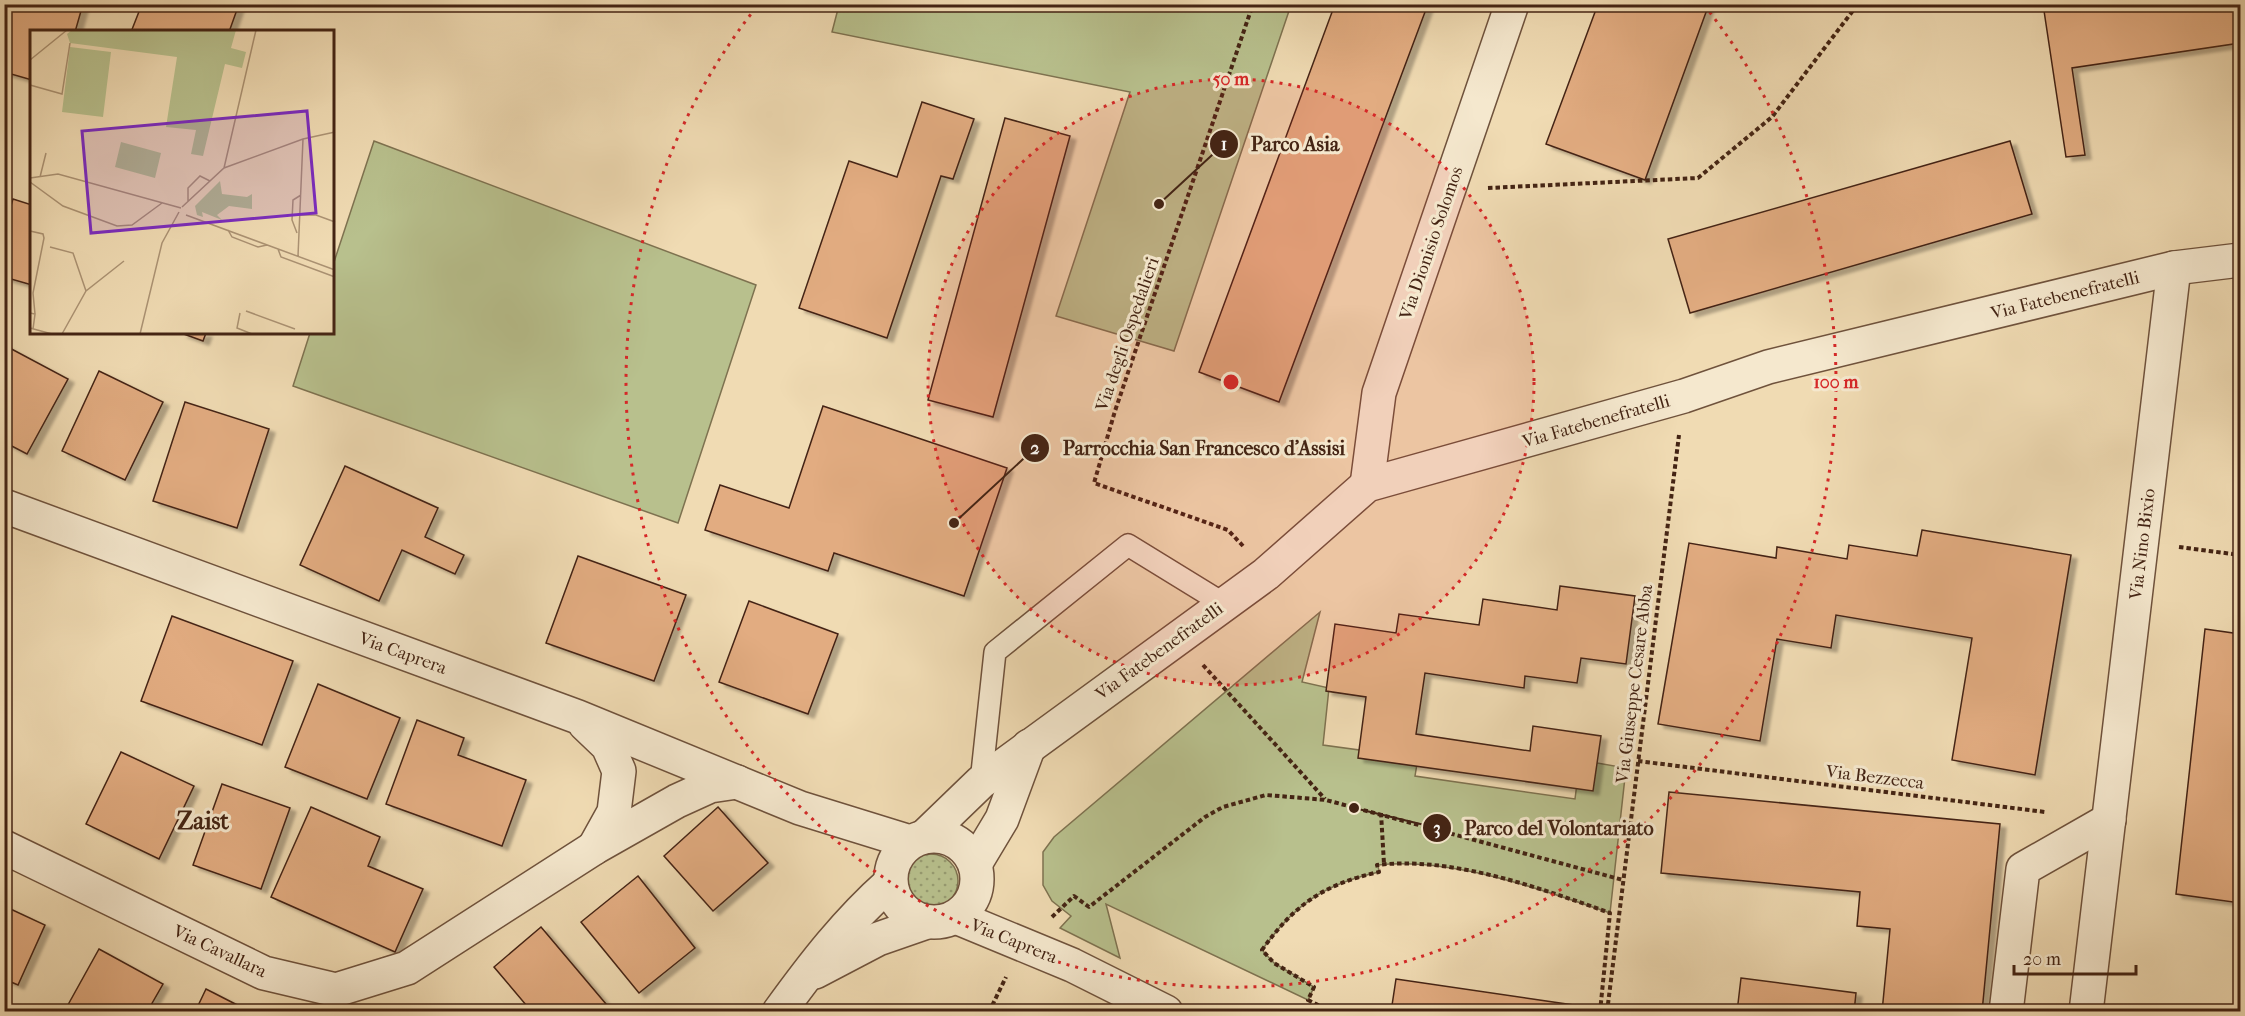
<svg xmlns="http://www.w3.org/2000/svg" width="2245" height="1016" font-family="'IM FELL French Canon',serif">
<defs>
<pattern id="grass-dots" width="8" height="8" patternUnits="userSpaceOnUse" patternTransform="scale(1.5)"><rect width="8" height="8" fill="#b8c08d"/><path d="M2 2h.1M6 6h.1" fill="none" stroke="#979c72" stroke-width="1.8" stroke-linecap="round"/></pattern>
<filter id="shadow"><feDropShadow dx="6" dy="4" stdDeviation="1.5" flood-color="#0004"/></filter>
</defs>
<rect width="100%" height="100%" fill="#f0dbb3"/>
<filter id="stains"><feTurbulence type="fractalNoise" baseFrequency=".00333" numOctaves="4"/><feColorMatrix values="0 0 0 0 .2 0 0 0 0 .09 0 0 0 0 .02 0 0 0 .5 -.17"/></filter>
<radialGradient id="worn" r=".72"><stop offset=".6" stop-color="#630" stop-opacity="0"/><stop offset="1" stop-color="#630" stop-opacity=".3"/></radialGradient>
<circle fill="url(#grass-dots)" stroke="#7e7250" stroke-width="1.5" cx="931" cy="881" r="27"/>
<g fill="#b8c08d" stroke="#7e7250" stroke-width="1.5">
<path d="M839,5H1291L1174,351L1056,316L1130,92L832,32Z"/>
<path d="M374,141L756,285L678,523L293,386L310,333H333V265Z"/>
<path d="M1320,612L1302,682L1329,688L1323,745L1418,758L1415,776L1575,799L1580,760L1626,768L1610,913C1541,889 1451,857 1378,865L1379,872C1324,884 1294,905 1262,950L1274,963L1314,987L1308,1000L1106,904L1120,958L1060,928L1071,916L1052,901L1043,885V852L1054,837Z"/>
</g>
<g fill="#e2ac81" stroke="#442414" stroke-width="1.5" filter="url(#shadow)">
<path d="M4,4H83L75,32H32V80L4,72Z"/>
<path d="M142,4H239L229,32H131Z"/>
<path d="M1335,4H1428L1279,402L1199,372Z"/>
<path d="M1598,4H1709L1645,180L1546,144Z"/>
<path d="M2043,4H2240V43L2072,68L2085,155L2066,157Z"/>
<path d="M922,102L974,119L953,179L941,176L887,338L799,308L849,161L897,177Z"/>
<path d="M1005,118L1070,136L993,417L928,400Z"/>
<path d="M2010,141L2032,214L1690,313L1668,239Z"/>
<path d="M13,199L32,205V285L4,277V229Z"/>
<path d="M181,333H206L203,341Z"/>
<path d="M4,345L68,379L27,454L4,442Z"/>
<path d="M99,371L163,402L125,480L62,451Z"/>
<path d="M185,402L269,429L237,528L153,501Z"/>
<path d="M823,406L1007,468L964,596L834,553L828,571L705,530L720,485L789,508Z"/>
<path d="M345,466L438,508L425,537L464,555L455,574L402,550L379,601L300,565Z"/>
<path d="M1922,530L2071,555L2035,775L1952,760L1972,638L1836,615L1831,648L1777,639L1760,741L1658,724L1689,543L1776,558L1777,547L1847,559L1849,545L1917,556Z"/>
<path d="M578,556L686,595L654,681L546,643Z"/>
<path d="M1560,586L1635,596L1626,664L1581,658L1577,683L1525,676L1524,688L1425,673L1416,734L1530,751L1533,726L1601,736L1593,791L1358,758L1366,697L1326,691L1335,624L1396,633L1399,614L1479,625L1483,599L1557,610Z"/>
<path d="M749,601L838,634L808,714L719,682Z"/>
<path d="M172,616L293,661L262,745L141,701Z"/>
<path d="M2205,629L2240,634V903L2176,894Z"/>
<path d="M318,684L400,718L367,799L285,767Z"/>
<path d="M417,720L464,738L458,755L526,780L502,846L386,804Z"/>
<path d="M121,752L194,786L159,859L86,824Z"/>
<path d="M222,784L290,808L261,889L193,865Z"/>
<path d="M1669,792L2000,824L1982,1012H1882L1890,929L1857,926L1860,892L1661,873Z"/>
<path d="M311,807L380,837L368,866L423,889L395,952L271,897Z"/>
<path d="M718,807L768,863L713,911L664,856Z"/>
<path d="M638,876L695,948L639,993L581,922Z"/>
<path d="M4,906L45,925L18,985L4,979Z"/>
<path d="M541,927L606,1004L597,1012H532L494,967Z"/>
<path d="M99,949L163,984L147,1012H64Z"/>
<path d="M1741,978L1856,993L1854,1012H1737Z"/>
<path d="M1396,979L1587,1007L1586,1012H1391Z"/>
<path d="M206,989L251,1012H195Z"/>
</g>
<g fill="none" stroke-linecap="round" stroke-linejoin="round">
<g stroke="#6f523c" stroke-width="24">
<path id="service" d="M981,782L995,652L1128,545L1224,604"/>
</g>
<g stroke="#6f523c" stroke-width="36">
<g id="minor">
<path d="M1367,485L1379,393L1512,4"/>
<path d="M4,506L578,717L800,808L910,842"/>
<path d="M585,724L608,746L619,771L614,812L594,848"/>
<circle cx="934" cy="879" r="43"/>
<path d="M924,837L981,782L1266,574L1367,485L1684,396L1768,367L2174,268L2240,260"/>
<path d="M4,847L264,973L336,990L407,968L594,848L677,801L710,786L737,782"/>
<path d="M975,864L1002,819L1029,746"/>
<path d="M956,917L1072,965L1166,1012"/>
<path d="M815,972L878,939L927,922"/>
<path d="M779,1012C813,965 847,921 890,883"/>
<path d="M2006,1012L2023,869L2109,820"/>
<path d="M2086,1012L2174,268"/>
</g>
</g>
<g stroke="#442414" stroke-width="4" stroke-dasharray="4.5 3" stroke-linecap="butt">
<path d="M1488,188L1698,178L1772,117L1858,4"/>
<path d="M1243,546L1228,530L1094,483L1115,411L1253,4"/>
<path d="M2179,547L2240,555"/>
<path d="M1203,665L1325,799"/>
<path d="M1638,761L2045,812"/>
<path d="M1381,813L1384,864"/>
<path d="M1052,917L1074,896L1089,907L1205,817L1223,807L1266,795L1326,800L1623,880"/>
<path d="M989,1012L1006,977"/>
<path d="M1332,1012L1308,1000L1314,987L1274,963L1262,950C1294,905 1324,884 1379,872L1377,865C1452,856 1540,888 1610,913L1600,1012"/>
<path d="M1607,1012L1679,435"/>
</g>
<use href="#service" stroke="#f5e8ce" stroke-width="21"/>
<use href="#minor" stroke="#f5e8ce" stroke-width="33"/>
</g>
<circle cx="1231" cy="382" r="303" fill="#d62828" fill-opacity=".12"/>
<g fill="none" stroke="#d62828" stroke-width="3" stroke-dasharray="3 6">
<circle cx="1231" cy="382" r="303"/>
<path d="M1704 5A605 605 0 1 1 758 5"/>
</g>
<g text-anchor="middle" stroke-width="6" stroke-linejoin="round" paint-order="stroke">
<g font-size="18" fill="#442414" stroke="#f5e8ce">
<text transform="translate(1431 243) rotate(-71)" y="6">Via Dionisio Solomos</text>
<text transform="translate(2065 295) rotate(-14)" y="6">Via Fatebenefratelli</text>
<text transform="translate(1127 334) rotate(-71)" y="6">Via degli Ospedalieri</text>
<text transform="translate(1596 421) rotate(-16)" y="6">Via Fatebenefratelli</text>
<text transform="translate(2142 544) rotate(-83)" y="6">Via Nino Bixio</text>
<text transform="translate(1159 651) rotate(-36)" y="6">Via Fatebenefratelli</text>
<text transform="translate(403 653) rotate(20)" y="6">Via Caprera</text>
<text transform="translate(1634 684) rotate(-83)" y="6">Via Giuseppe Cesare Abba</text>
<text transform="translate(1875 777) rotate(7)" y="6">Via Bezzecca</text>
<text transform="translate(1014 941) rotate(22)" y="6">Via Caprera</text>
<text transform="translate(220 951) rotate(25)" y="6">Via Cavallara</text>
</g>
<g font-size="24" font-weight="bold" fill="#442414" stroke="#f5e8ce">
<text x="203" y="829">Zaist</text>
</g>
</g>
<g transform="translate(30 30)">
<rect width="304" height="304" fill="#f0dbb3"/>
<path d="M42,0H206L201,18L216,22L212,38L195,34L173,126L161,124L166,100L136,97L147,27L40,13L37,4ZM40,17L81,22L73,87L32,82ZM91,112L131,123L125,148L85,137ZM190,151L192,164L217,167L222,164V179L199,176L187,185L192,190L172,182L173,187L167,185L165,176Z" fill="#b8c08d"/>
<path fill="none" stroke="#ab9273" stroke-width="1.5" d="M0,30L37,0M0,55L32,64L40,13M194,138L226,0M10,147L16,123M0,148L28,144L151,178M0,152L33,176L87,196L102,195L132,173M158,171V158L170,146L180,151M152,177L194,138L273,109L305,102M156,185L305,240M270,185H286L305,192M198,200L202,207L228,217L237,215M0,201L13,204L14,208L3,263L5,284M267,203L262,190L263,170L271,165M20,217L43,223L56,261M248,219L251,227L305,247M268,226L273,109M216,281L265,299M0,283L5,284L3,299M210,283L207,298L222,304M0,298L22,304M32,304L56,261L94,231M110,304L132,213L149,182"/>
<path fill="#7b2cbf" fill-opacity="0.15" stroke="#7b2cbf" stroke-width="3" d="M277,81L286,183L61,203L52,101Z"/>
<rect width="304" height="304" fill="none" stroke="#442414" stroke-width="3"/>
</g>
<circle cx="1231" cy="382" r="9" fill="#d62828" stroke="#f5e8ce" stroke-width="3"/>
<g font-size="18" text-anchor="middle" font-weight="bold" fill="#d62828" stroke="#f5e8ce" stroke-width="6" stroke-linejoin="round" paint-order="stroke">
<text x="1231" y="85">50 m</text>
<text x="1836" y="388">100 m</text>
</g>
<path fill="none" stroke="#442414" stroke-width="2" d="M1159 204L1224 144M954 523L1035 448M1354 808L1437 828"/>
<g fill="#442414" stroke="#f5e8ce" stroke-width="2">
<circle cx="1159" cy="204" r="6"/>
<circle cx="954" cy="523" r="6"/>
<circle cx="1354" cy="808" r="6"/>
<circle cx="1224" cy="144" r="15"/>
<circle cx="1035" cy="448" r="15"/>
<circle cx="1437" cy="828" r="15"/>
</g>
<g font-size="18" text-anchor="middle" font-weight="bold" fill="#fff">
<text x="1224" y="150">1</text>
<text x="1035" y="454">2</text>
<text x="1437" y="834">3</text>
</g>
<g font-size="20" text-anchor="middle" font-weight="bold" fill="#442414" stroke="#f5e8ce" stroke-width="6" stroke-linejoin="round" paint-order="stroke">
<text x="1295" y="151">Parco Asia</text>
<text x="1204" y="455">Parrocchia San Francesco d'Assisi</text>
<text x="1559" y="835">Parco del Volontariato</text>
</g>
<rect width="2245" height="1016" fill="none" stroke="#f0dbb3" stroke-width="24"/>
<rect x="6" y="6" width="2233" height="1004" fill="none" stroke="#442414" stroke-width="3"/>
<rect x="12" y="12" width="2221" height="992" fill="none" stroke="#442414" stroke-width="1.5"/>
<path d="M2014 965v9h122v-9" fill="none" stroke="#442414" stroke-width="3"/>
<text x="2023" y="965" font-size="18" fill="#442414" stroke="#f5e8ce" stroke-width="4.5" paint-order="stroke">20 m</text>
<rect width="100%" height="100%" filter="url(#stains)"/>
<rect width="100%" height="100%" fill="url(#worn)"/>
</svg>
